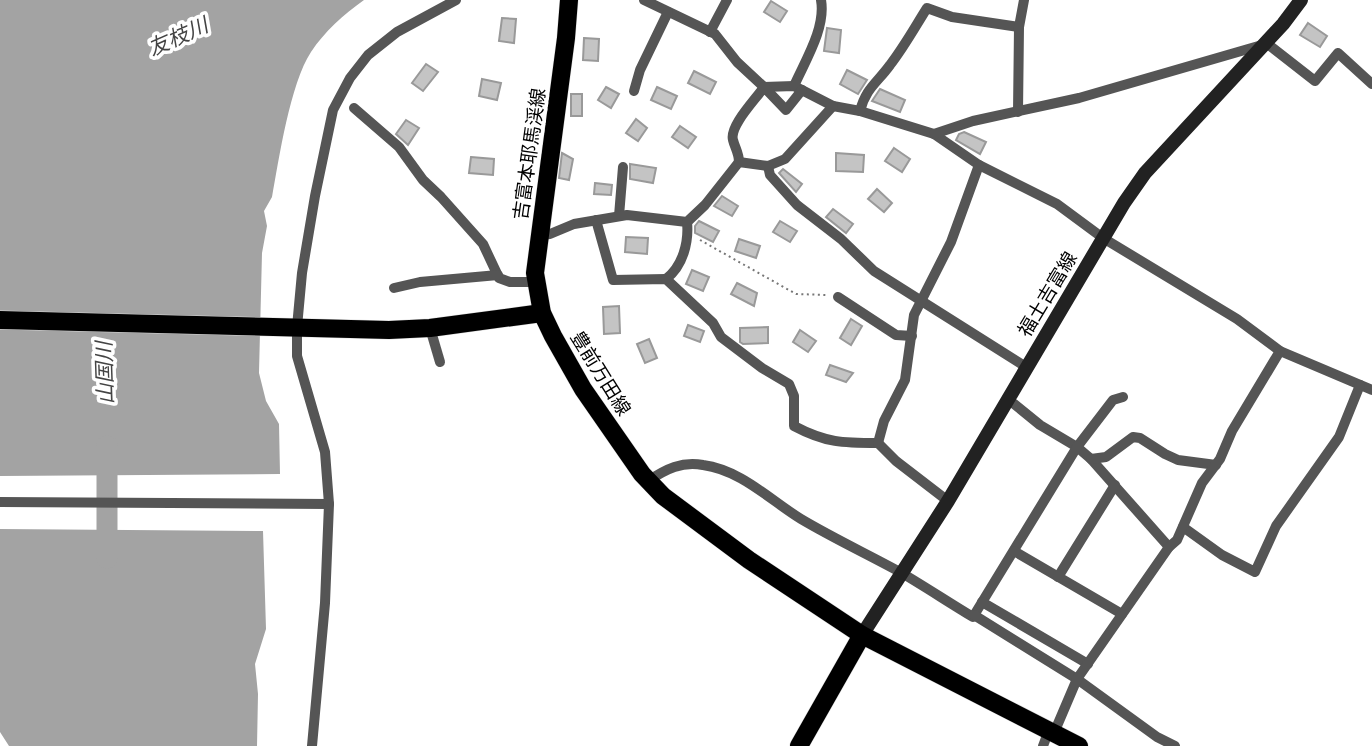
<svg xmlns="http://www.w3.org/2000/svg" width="1372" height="746" font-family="'Alegreya Sans','Noto Sans JP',sans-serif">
<rect width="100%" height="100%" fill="#fff"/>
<g fill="#a3a3a3">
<path d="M0,0H364C343,15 325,31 311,52C290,84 279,159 272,197L264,211L267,226L262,253L259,373L266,401L279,424L280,474L0,476Z"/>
<path d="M0,529L263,531L266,629L255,664L258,694L257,746H9L0,732Z"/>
</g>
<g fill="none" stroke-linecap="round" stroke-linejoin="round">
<path stroke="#a3a3a3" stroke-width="21" d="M107,446V558"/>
</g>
<g fill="#c4c4c4" stroke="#999" stroke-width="2">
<path d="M771,1L787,11L780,22L764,12Z"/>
<path d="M502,18L516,19L514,43L499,41Z"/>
<path d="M1308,23L1327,36L1320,47L1300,35Z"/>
<path d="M827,28L841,30L839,53L824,51Z"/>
<path d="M584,38L599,39L598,61L583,60Z"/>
<path d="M426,64L438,72L423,91L412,83Z"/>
<path d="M847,70L867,80L858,94L840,84Z"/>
<path d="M694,71L716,82L710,94L688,83Z"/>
<path d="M482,79L501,83L497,100L479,96Z"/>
<path d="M606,87L619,94L611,108L598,100Z"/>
<path d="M657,87L677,96L671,109L651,100Z"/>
<path d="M880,89L905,100L900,112L872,101Z"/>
<rect x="571" y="94" width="11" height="22"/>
<path d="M636,119L647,128L638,141L626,133Z"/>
<path d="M406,120L419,128L408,145L396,134Z"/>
<path d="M680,126L696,137L688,148L672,137Z"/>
<path d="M964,132L986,142L980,154L956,140L959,134Z"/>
<path d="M894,148L910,159L902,172L885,161Z"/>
<path d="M562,153L573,159L569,180L559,178Z"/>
<path d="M836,153L864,155L863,172L836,171Z"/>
<path d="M471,157L494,159L493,175L469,173Z"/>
<path d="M630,164L656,168L653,183L630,179Z"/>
<path d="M783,169L802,184L796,192L779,173Z"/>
<path d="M595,183L612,185L611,195L594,194Z"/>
<path d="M877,189L892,203L884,212L868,199Z"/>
<path d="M722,196L738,206L732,216L714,206Z"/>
<path d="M833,209L853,224L846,233L826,217Z"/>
<path d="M699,221L719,231L713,242L695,233V226Z"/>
<path d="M780,221L797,231L790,242L773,232Z"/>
<path d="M626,237L648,238L647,254L625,252Z"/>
<path d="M739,239L760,246L756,258L735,251Z"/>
<path d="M692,270L709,277L703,291L686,284Z"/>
<path d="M737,283L757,293L754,306L731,294Z"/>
<path d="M619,306L620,333L604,334L603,307Z"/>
<path d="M851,319L862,326L851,345L840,338Z"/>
<path d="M688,325L704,331L700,342L684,336Z"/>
<path d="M768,327V343L743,344L740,342V328Z"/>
<path d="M800,330L816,341L808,352L793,342Z"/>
<path d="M649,339L657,358L645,363L637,344Z"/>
<path d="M830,365L853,373L846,382L826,375Z"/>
</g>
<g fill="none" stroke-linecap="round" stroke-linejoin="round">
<g stroke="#dbdbdb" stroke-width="19">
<g id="primary">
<path d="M569,0L566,38L535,273L542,313L553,336L583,389L642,474L663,496L749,560L862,635L1079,746"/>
<path d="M0,320L389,330L430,328L542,313"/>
<path d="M799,746L862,635"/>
</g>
</g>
<path stroke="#777" stroke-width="2" stroke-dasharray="2 3.5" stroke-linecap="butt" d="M700,240L796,294L827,295"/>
<g stroke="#555" stroke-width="10">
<path d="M644,0L715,34L737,62L764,87L794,86L833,106L860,111L934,134L979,165L1057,204L1103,238L1237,319L1280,351L1372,390"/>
<path d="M710,32L727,0"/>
<path d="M1265,42L1315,81L1338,53L1372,84"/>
<path d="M794,86C805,61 826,28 821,0"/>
<path d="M634,91L640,70L668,12"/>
<path d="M354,108L399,147L423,180L441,197L483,244L499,278L510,282H537"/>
<path d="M860,111C866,88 877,83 890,65C904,47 915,27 927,8L952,17L1019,27"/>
<path d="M1018,112L1019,27L1024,0"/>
<path d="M934,134L973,121L1079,98L1262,45"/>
<path d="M739,162C739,153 735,148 733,140C729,126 756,99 764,87L786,110L802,90"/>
<path d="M768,166L770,175L797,205L841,239L874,271L1026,367"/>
<path d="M619,216L623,167"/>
<path d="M596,220L613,280L666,279L713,323L721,337L762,368L789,384L794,396V426C826,443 843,443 878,443L896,461L948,501"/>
<path d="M539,235L550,234L574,224L627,215L687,222L705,205L739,162L768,166L785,159L833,106"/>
<path d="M666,279C683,266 689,242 687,222"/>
<path d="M394,288L420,282L498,275"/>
<path d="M838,297L896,335L912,336"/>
<path d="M430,328L440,362"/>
<path d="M1008,399L1040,425L1077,447L1091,459L1169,547"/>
<path d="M878,443L884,421L905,380L914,315L951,242L979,165"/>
<path d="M1091,459L1106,457L1133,437L1140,438L1165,454L1178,460L1216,465"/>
<path d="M648,481C666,469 682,461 703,465C741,470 770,500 801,519C833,538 867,554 900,572C924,586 948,602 973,617L1077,447L1113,400L1123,397"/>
<path d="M0,502L329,504"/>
<path d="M1183,527L1222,555L1255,572L1276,526L1339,437L1360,385"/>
<path d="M1014,551L1122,614"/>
<path d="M1058,577L1115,485"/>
<path d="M982,602L1088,664"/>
<path d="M974,615L1077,679L1157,737L1175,746"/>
<path d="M1054,733L1077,679L1169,547L1177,540L1202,483L1220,459L1232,431L1280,351"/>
<path d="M312,746L325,603L329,504L325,452L297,356V327L302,273L315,196L333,110L350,78L368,55L397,32L456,0"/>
<path d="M1043,746L1049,730"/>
</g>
<path stroke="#222" stroke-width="14" d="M862,635L948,501L1124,203L1145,173L1283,24L1301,0"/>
<use href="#primary" stroke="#000" stroke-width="18"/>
</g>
<g text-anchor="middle" stroke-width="7" stroke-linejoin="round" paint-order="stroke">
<g font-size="19" fill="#000" stroke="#fff">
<text transform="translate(529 154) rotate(-82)" y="7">吉富本耶馬渓線</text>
<text transform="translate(1047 294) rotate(-59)" y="7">福土吉富線</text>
<text transform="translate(601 373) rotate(58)" y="7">豊前万田線</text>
</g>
<g font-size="21" font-style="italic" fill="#444" stroke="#fff">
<text transform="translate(178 37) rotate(-24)" y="7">友枝川</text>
<text transform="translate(105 373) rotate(-92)" y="7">山国川</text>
</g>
</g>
</svg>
